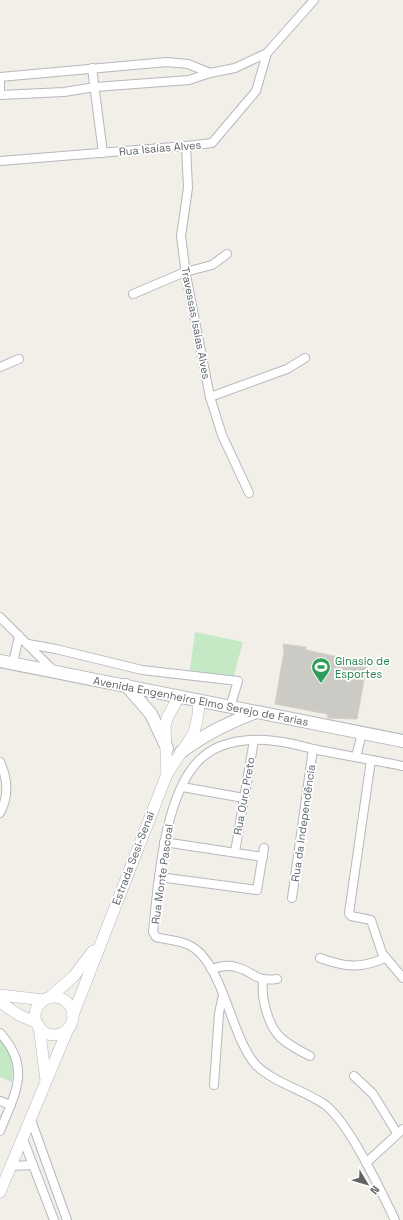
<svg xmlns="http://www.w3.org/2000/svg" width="403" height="1220" font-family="'Space Grotesk',sans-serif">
<rect width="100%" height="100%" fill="#f1efe8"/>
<g fill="#c5e8c5">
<path d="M195,632L243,642L233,678L190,670Z"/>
<path d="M0,1036C11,1054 14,1061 12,1082L0,1077Z"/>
</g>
<path fill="#cccac5" stroke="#d6d1c6" d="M283,644L306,647V650L367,663L357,719L328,718L327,714L275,704L284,651Z"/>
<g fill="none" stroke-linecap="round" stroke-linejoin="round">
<g stroke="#b5b8bc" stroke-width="10">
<g id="minor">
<path d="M92,68L103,153"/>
<path d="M0,77L167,62L188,64L210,73"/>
<path d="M0,81V95"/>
<path d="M0,95L64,92L95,87L189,80L210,73L235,68L267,53L314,0"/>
<path d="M186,146L188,188L181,236L186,275L210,397L222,435L249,493"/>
<path d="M0,161L186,146L212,143L256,91L267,53"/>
<path d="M133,294L185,272L212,265L227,254"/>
<path d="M0,367L19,359"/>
<path d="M210,397L287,369L305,358"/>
<path d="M0,617L54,671"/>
<path d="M28,644L56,649L142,670L238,681L230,707"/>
<path d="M13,663L19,636"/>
<path d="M356,757L362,733"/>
<path d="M371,760L349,913L351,916L371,920L382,953L403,978"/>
<path d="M0,762C8,779 9,796 0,813"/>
<path d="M182,787L244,798"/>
<path d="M164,842L263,857"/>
<path d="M235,852L254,740"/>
<path d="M159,877L257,890L264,848"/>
<path d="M292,898L313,749"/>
<path d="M320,958C345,967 360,969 385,958"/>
<path d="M211,969C219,967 228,964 236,967C256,972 253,982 277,979"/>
<path d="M263,981C261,998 268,1026 281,1038C290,1046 300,1051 310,1056"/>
<path d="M0,1033C32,1068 15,1093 0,1131"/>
<path d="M354,1076L373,1094L397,1133"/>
<path d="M214,1085L219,1013L223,995"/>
<path d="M0,1101L11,1105"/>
<path d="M31,1120L67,1220"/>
<path d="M23,1139L54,1220"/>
<path d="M366,1163L403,1129"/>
<path d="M11,1166L33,1165"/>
<path d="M395,1220C381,1191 349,1122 324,1104C305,1091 271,1081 256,1065C230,1036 223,961 189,945C179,940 166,940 156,937L153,932C158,884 164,786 205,755C224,740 252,738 275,741C288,742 301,746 313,749C343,755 373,760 403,766"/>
</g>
</g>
<g stroke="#b5b8bc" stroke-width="12">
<g id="tertiary">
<path d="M167,774L165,726L168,716L179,697"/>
<path d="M0,995L44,1000"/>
<circle cx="54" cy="1016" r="19"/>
<path d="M49,998L74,976L93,951"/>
<path d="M0,1002L19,1015L37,1023"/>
<path d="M73,1015L167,774L194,733L198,715L199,701"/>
<path d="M39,1026L46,1080"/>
<path d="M0,1192L68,1029"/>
</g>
</g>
<g stroke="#b6babf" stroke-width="14">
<g id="secondary">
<path d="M0,661L403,741"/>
<path d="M126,685L151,714L167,748"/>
<path d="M181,752C207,733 226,724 256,712"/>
</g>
</g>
<use href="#minor" stroke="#fff" stroke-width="8"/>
<use href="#tertiary" stroke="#fff" stroke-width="11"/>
<use href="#secondary" stroke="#fff" stroke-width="12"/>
</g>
<defs>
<g id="stadium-pin" transform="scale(1)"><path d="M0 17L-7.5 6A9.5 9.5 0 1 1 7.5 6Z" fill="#2e9e5b" stroke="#fff"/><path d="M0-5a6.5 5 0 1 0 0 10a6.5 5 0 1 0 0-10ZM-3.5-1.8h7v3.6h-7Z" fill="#fff"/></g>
</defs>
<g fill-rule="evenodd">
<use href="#stadium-pin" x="321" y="667"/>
</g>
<g text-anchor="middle" stroke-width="3.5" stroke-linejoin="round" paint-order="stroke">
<g font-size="11" fill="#5f6368" stroke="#fff">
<text transform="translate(160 148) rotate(-5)" y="4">Rua Isaías Alves</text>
<text transform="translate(196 323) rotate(79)" y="4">Travessas Isaias Alves</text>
<text transform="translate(201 701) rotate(11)" y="4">Avenida Engenheiro Elmo Serejo de Farias</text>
<text transform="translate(244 796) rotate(-80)" y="4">Rua Ouro Preto</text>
<text transform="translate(303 823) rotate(-82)" y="4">Rua da Independência</text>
<text transform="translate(133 858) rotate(-69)" y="4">Estrada Sesi-Senai</text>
<text transform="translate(162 874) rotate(-82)" y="4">Rua Monte Pascoal</text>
</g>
<g font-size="11" fill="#27864d" stroke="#fff" text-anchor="start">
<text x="335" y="665">Ginasio de<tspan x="335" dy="13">Esportes</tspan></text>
</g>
</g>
<g transform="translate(367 1184) rotate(128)" stroke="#ffffff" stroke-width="3" paint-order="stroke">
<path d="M0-3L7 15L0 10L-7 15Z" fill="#5f6368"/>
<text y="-6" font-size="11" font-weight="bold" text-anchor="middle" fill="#5f6368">N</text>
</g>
</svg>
